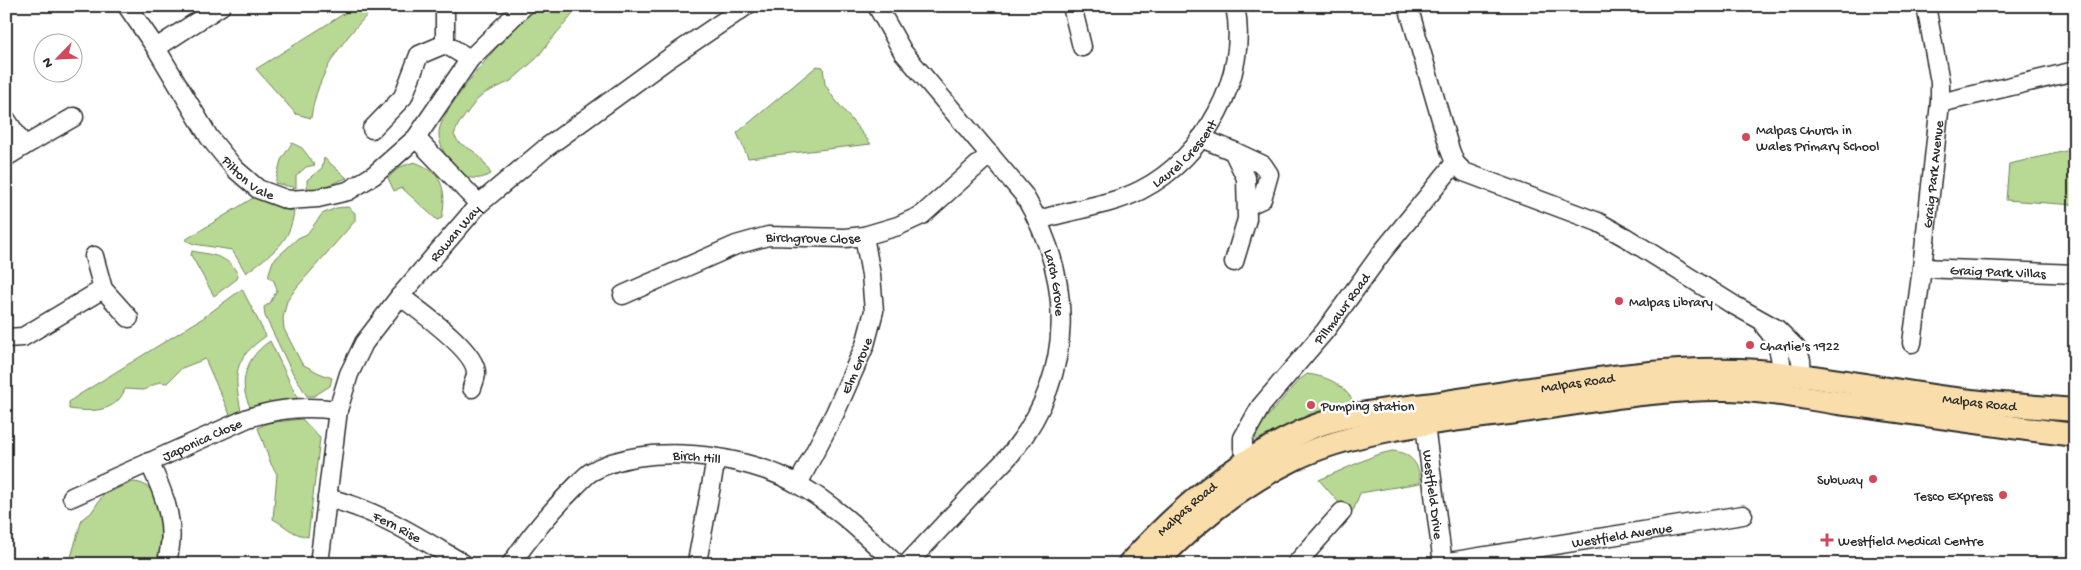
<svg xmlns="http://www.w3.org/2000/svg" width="2081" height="570" font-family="'Gochi Hand',sans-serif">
<rect width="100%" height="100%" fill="#fff"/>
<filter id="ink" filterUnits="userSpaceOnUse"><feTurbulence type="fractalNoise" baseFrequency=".02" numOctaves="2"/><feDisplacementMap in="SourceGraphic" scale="10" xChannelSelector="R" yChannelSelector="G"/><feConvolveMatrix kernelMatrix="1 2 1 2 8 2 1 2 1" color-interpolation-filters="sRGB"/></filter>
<g filter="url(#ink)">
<g fill="#b8d993" stroke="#72825f">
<path d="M356,6H376C344,38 317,72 311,118L296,114L256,69Z"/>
<path d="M536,6H580L549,42L537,58L511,81L485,93L476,101L458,125L454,135C461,147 463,144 473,151C481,156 486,166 491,174C477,181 469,180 457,169C448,162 438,145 439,132C440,108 515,25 536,6Z"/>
<path d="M817,66L823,67L825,84L833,97L871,144L748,158L737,133Z"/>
<path d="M292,143L302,148L315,165L306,167L296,176V188L275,183L281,160Z"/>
<path d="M2075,149V205L2006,200L2009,164Z"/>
<path d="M324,158L347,178L318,189L307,188V180L322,168Z"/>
<path d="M414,162C443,172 447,190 442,218L437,220L402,188L394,191L388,178L400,167Z"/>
<path d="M253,198L285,210L294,211C290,245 271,253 246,273L232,250L194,244L185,240Z"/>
<path d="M348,207L355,213V221L297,287L287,301L283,318L284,329L302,364L319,373L332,378L330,386L314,396H307L291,370L265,316L264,307L270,303L277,290L274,281L268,276L273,261L298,238L307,234L322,214L336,208Z"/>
<path d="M192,251C211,255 229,255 238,275L237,279L214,296L191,255Z"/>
<path d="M242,289L266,336C232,360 234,374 241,411L231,417L205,359L182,368L167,383L159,382L144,390L125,389C116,413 91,412 69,409V402L77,396L203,318Z"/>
<path d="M270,341L297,397L296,400H284L252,410C236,384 246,357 270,341Z"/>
<path d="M1307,374C1330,377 1344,385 1355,404L1328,411L1257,442L1254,436L1255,431L1298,381Z"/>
<path d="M302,419L320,438L308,537C289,533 288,527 273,519L277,474L271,464L258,428L267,423Z"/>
<path d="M1392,451C1410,452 1421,465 1420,483L1360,493L1354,509L1349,514L1319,480L1376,455Z"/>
<path d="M132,482C167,482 161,533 159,557L150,564H69L82,519L91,513L103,495Z"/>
</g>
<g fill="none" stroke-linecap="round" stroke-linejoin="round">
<g stroke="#2b2b2b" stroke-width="21">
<g id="minor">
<path id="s1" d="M127,6L156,48L209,137L235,169L258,189L288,200L318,198L348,191L374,175L416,138L470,59L524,6"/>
<path d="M445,6V44L470,59"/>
<path id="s2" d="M877,6L903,52L1024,195C1074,280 1075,371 1014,450C1004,463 991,474 980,486C956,512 931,538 907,564"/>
<path d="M1072,6L1082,47"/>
<path d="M1408,6L1450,150L1455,163L1464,172L1598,222L1625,237L1732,304L1777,329L1796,348L1801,360L1802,376"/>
<path d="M156,48L221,6"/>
<path d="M1940,103L2075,71"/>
<path d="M6,119L24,146L74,117"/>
<path d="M372,129L403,97L419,55L445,44"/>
<path d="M416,138L479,204"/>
<path d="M1201,138L1233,151L1246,178L1247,219L1234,262"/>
<path d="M1233,151L1263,165L1269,174L1262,199L1247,206"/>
<path d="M6,157L24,146"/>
<path id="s3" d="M1039,220C1072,209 1110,206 1141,190C1204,158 1250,77 1235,6"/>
<path d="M94,256L103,289L129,318"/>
<path id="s4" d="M1922,268L2075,274"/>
<path id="s5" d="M623,295L736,245L768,236L845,238L864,236L898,226L922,215L990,154"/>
<path d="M400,296C418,310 476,350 476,373C476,378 473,384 472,388"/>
<path d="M1765,327C1778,341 1781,355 1782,374"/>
<path d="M6,338L23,337L103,289"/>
<path id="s6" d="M1912,343L1922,268L1940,103V82L1926,6"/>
<path id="s7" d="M1425,425L1443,564"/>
<path id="s8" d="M1249,458L1243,448V438L1261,406L1325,331L1383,251L1455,163"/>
<path d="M149,462C165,495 178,528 166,564"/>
<path id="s9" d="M798,484L835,413L865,345L874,311L871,275L864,236"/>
<path id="s10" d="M72,497L248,418C280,408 305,406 338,410"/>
<path id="s11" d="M327,498C376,509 421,539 464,564"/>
<path d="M697,562L716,459"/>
<path id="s12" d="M1442,563L1743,515"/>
<path id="s13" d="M319,564L338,410L349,374L364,343L400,296L479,204L547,147L668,59L746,6"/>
<path id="s14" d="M511,564C530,536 551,511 574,488C579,483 585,476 591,472C644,441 747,454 799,485C836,506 865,535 896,564"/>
<path d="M1296,564L1342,512"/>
</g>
</g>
<g stroke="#2b2b2b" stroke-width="26">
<g id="major">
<path id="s15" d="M1129,564C1182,506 1231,464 1303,431C1345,412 1401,409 1446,402C1543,388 1642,367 1740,370C1812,373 1883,390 1955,399C1994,404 2035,407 2075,410"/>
<path d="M1155,564C1195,522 1241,485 1294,459C1355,429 1448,421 1516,412C1586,402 1657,388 1728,389C1765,390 1803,398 1839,403C1918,413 1996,426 2075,435"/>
</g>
</g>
<use href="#minor" stroke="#fff" stroke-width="18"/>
<use href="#major" stroke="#f9deab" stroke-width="22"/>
</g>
</g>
<g fill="#d1495b" stroke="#fff" stroke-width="2">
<circle cx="1746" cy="137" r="5"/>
<circle cx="1619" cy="301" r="5"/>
<circle cx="1750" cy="345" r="5"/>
<circle cx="1311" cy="405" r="5"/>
<circle cx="1873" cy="479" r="5"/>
<circle cx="2003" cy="495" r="5"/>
<path d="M1824.5 532.5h5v5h5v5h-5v5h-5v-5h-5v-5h5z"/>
</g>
<g text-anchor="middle" stroke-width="5" stroke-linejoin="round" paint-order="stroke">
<g font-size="14" fill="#2b2b2b" stroke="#fff" text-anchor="start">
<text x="1756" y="134">Malpas Church in<tspan x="1756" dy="16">Wales Primary School</tspan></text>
<text x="1629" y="306">Malpas Library</text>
<text x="1760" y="350">Charlie's 1922</text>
<text x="1321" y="410">Pumping station</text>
<text x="1863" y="484" text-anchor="end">Subway</text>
<text x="1993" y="500" text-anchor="end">Tesco Express</text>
<text x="1838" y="545">Westfield Medical Centre</text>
</g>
<g font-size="14" fill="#2b2b2b" stroke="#fff">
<text dy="5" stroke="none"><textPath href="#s3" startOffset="164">Laurel Crescent</textPath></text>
<text dy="5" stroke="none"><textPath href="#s6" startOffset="170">Graig Park Avenue</textPath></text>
<text dy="5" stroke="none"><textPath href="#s1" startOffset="212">Pilton Vale</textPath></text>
<text dy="5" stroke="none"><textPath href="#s13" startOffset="370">Rowan Way</textPath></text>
<text dy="5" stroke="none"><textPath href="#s5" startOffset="202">Birchgrove Close</textPath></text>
<text dy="5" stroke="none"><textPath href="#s4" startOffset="76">Graig Park Villas</textPath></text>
<text dy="5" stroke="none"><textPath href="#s2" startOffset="334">Larch Grove</textPath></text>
<text dy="5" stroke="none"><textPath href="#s8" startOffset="185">Pillmawr Road</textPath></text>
<text dy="5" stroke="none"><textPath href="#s9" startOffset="132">Elm Grove</textPath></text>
<text dy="5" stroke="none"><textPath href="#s15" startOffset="500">Malpas Road</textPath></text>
<text dy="5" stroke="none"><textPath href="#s15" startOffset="905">Malpas Road</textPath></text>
<text dy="5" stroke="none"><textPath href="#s10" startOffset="142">Japonica Close</textPath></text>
<text dy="5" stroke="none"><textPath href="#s14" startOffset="231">Birch Hill</textPath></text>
<text dy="5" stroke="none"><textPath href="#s7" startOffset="70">Westfield Drive</textPath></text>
<text dy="5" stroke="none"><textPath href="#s15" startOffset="80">Malpas Road</textPath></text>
<text dy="5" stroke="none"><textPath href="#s11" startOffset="76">Fern Rise</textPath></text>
<text dy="5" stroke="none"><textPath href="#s12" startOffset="182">Westfield Avenue</textPath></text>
</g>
</g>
<rect width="2081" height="570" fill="none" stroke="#fff" stroke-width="25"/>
<rect x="12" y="12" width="2056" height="545" fill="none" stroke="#2b2b2b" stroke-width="2" filter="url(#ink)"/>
<g transform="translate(58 58) rotate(246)"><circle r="24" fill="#ffffff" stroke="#aaaaaa"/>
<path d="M0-4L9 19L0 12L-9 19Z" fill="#d1495b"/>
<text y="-8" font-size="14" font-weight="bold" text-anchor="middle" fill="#2b2b2b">N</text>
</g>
</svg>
